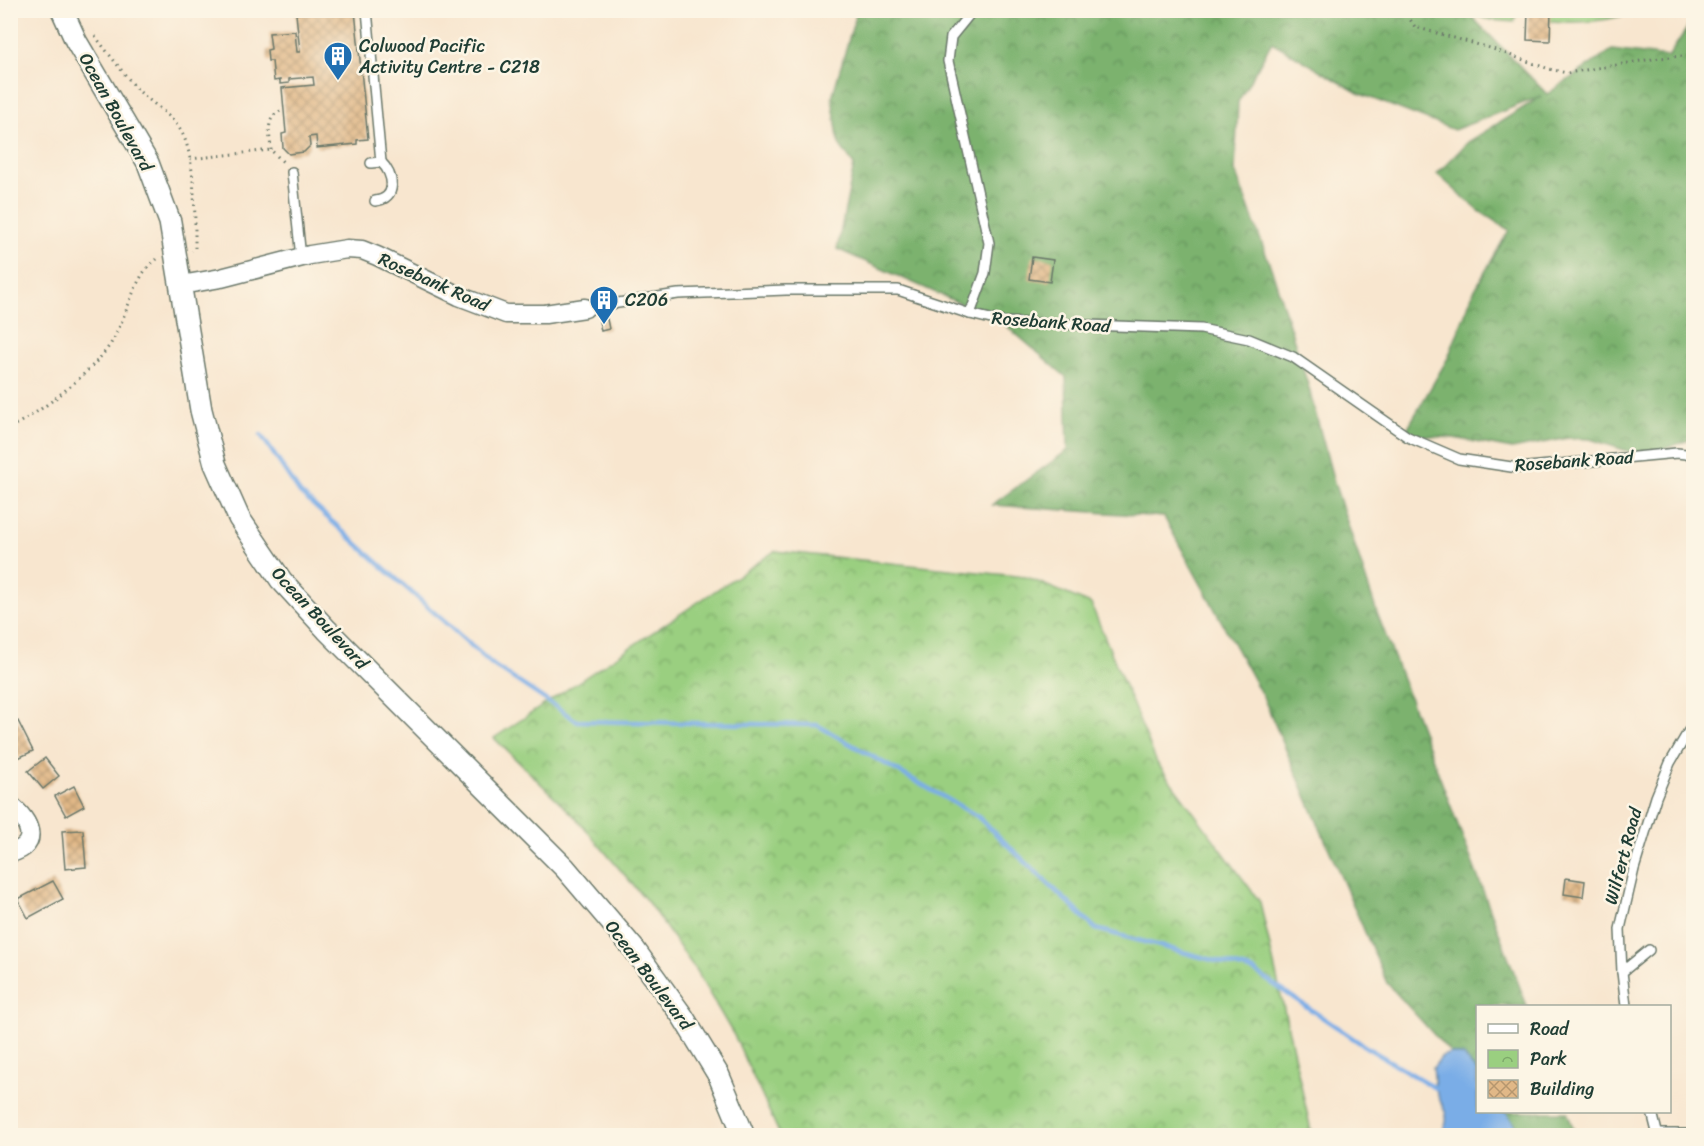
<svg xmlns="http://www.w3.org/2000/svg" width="1704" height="1146" font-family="Sriracha,sans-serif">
<defs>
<pattern id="forest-crowns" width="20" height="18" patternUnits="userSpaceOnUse" patternTransform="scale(1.5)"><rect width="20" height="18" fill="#7bb26e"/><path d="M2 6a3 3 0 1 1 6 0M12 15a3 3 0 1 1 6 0" fill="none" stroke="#64925b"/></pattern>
<pattern id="park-crowns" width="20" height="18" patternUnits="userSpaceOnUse" patternTransform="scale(1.5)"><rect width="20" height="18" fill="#9acf80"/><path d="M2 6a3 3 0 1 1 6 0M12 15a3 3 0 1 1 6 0" fill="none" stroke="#7da96a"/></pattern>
<pattern id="building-cross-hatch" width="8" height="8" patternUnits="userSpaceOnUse" patternTransform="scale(1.5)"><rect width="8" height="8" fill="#e1b887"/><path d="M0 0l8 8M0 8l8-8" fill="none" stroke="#b6976f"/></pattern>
</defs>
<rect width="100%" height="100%" fill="#fcf5e5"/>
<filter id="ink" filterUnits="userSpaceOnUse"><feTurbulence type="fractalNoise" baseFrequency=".0167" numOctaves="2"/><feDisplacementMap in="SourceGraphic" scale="12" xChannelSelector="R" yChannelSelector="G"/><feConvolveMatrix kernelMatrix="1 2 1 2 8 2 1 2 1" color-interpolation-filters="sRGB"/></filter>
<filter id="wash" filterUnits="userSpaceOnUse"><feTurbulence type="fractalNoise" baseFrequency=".008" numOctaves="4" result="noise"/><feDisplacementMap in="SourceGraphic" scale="24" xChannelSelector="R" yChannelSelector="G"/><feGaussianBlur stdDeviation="1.35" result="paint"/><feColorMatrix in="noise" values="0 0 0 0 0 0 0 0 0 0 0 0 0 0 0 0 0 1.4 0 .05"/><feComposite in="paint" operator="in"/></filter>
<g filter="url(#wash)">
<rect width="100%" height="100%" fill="#f8e6cf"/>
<g fill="#9acf80" stroke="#5c865a" stroke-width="1.5">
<path d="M1457,11H1517L1514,22L1491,20Z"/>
<path d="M1551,11H1636C1608,22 1581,24 1550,21Z"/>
</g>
<g fill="url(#forest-crowns)" stroke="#4d7851" stroke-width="1.5">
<path d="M1420,10L1430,14L1471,16L1547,94L1612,50L1668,57L1693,19V439L1643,456L1590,439L1568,438L1512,449L1454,438L1404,434L1448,358L1473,293L1509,230L1479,211L1437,174L1468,142L1542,96L1454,130L1358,93L1272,42L1238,102L1235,171L1273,273L1308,385L1334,482L1376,610L1527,1006H1478L1477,1082L1387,983L1264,699L1164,517L992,505L1068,450L1066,377L1002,322L837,249L854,165L839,144L832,97L857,11Z"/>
<path d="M1504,1112H1567L1576,1135H1515Z"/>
</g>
<path fill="url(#park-crowns)" stroke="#5c865a" stroke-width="1.5" d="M775,551L1026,577L1091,604L1157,763L1260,902L1312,1135H780L735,1037L695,969L647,901L575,817L494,738Z"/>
<path fill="#7aade7" stroke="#4c758e" stroke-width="1.5" d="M1451,1053L1464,1056L1477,1072L1478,1112H1506L1522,1135H1441C1454,1112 1440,1108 1435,1087C1434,1081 1434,1074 1433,1068L1442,1056Z"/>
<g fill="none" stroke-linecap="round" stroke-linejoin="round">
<path stroke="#7aade7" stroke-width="4.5" d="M261,435L300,493L493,665L577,721L817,725L977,816L1096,929L1254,971L1366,1047L1435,1088"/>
</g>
<g id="blocks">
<g fill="url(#building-cross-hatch)">
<path d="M317,10L355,11L368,139L357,140V144L317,148L316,136L309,137L310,146L304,152L289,154L283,148L282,134L286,133L282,88L314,85L313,77L289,79V83L280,84V80L274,81L272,61H268L267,50L271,49L269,33L295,31L297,52H300L296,14Z"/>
<path d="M1528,10H1551L1550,41L1527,40Z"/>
<path d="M1032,257L1053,260L1050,282L1029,279Z"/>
<path d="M607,319L609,329L601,331L599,321Z"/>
<path d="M18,721L33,751L14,760L10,753V725Z"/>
<path d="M45,758L59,776L43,789L28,771Z"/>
<path d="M74,786L84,806L66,816L55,796Z"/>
<path d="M83,830L86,867L65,869L62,831Z"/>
<path d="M1566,878L1585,881L1583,897L1564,894Z"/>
<path d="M53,881L63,899L28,918L18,899Z"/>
</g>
</g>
</g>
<g filter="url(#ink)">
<use href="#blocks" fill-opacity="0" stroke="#6b786a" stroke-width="1.5"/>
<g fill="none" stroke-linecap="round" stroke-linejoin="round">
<g stroke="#6b786a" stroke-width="12">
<g id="service">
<path d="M367,10L381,162"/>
<path d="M371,163L381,162C394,174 398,199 375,201"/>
<path d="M292,172L301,258"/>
<path d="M585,308L678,294L786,290H898L970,314L1003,322L1201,329L1249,339L1293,357L1408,437L1459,459L1518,468L1677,453L1694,455"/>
<path d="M970,314L985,273L989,243L948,61L951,37L973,10"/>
<path d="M1622,972L1649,950"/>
<path d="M1626,1006L1622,972L1620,929L1634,869L1656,797L1670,763L1694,722"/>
<path d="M1652,1112L1658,1136"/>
<path d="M1658,1134H1690"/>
</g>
</g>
<g stroke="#6b786a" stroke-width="21">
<g id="minor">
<path d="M181,285L221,278L310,255L347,249L362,250L377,256L459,296L506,314H545L585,308"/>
<path d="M10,805C28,819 43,845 10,853"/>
</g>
</g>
<g stroke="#6b786a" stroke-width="24">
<path id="tertiary" d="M62,10L76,41L148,163L170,222L201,410L215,464L239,518L281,580L327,630L565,868L634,949L683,1017L719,1076L744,1136"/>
</g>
<g stroke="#6b786a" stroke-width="3" stroke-dasharray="1.5 4.5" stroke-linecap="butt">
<path d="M1404,10L1415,27L1490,48L1549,69L1567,73L1659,58L1694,55"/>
<path d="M95,36C109,54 123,73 138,90C152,104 171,114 181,131C196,156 195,219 195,249L192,251"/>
<path d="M271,150C270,134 264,115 284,110"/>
<path d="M190,159L271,150L284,163"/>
<path d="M10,427C39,415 98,367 113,340C125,318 131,292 144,272C147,267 153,263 157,259"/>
</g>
<use href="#service" stroke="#fff" stroke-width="9"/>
<use href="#minor" stroke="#fff" stroke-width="18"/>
<use href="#tertiary" stroke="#fff" stroke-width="21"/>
</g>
</g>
<defs>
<g id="building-pin" transform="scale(1.5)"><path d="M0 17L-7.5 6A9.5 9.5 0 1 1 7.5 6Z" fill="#1f6fb2" stroke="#fcf5e5"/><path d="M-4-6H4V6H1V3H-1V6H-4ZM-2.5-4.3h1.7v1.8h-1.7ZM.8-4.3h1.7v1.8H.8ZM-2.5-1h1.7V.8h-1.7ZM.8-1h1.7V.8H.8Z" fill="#fff"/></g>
</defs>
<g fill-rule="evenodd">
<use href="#building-pin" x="338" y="56"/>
<use href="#building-pin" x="604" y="300"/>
</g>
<g text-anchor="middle" stroke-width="5" stroke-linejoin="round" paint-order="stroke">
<g font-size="18" fill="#1f3d34" stroke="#fcf5e5" text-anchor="start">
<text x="359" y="52">Colwood Pacific<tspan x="359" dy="21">Activity Centre - C218</tspan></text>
<text x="625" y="306">C206</text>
</g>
<g font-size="18" fill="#1f3d34" stroke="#fcf5e5">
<text transform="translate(116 112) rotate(61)" y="6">Ocean Boulevard</text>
<text transform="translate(434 282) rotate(24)" y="6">Rosebank Road</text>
<text transform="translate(1051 322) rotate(4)" y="6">Rosebank Road</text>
<text transform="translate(1574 461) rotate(-4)" y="6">Rosebank Road</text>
<text transform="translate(320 618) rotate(47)" y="6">Ocean Boulevard</text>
<text transform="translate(1623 856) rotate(-75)" y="6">Wilfert Road</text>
<text transform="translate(649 975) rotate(53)" y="6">Ocean Boulevard</text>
</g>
</g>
<rect width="1704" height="1146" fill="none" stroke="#fcf5e5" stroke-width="36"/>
<rect x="1476" y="1005" width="195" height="108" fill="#fcf5e5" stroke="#a4ab9e" stroke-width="1.5"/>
<rect x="1488" y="1024" width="30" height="9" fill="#ffffff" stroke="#a4ab9e" stroke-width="1.5"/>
<text x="1530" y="1035" font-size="18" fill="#1f3d34">Road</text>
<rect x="1488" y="1050" width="30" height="18" fill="url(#park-crowns)" stroke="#a4ab9e" stroke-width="1.5"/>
<text x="1530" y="1065" font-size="18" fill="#1f3d34">Park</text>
<rect x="1488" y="1080" width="30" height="18" fill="url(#building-cross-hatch)" stroke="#a4ab9e" stroke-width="1.5"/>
<text x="1530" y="1095" font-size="18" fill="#1f3d34">Building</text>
</svg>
